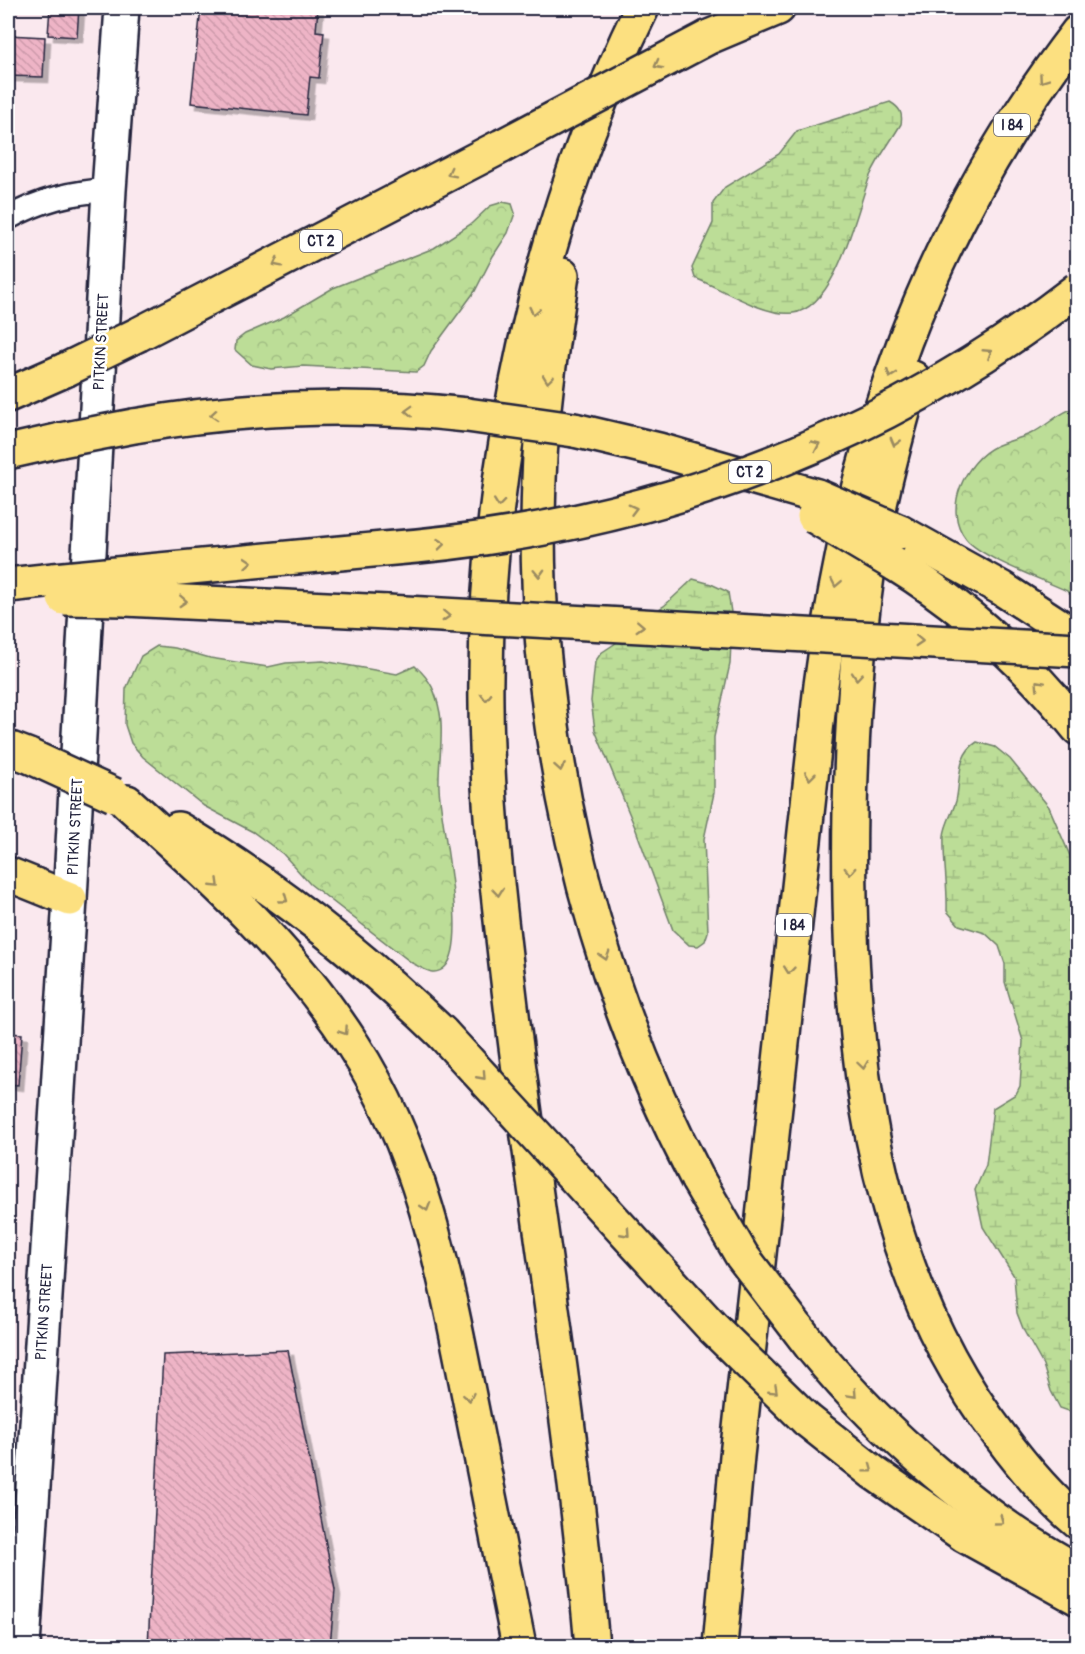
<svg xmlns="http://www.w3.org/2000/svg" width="1085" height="1654" font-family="Pangolin,sans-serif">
<defs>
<pattern id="forest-crowns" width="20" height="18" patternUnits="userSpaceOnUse" patternTransform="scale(1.5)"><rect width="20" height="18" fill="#bcdd97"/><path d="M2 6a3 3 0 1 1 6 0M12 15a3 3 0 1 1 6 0" fill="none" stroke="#a1bd83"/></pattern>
<pattern id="wetland-marsh" width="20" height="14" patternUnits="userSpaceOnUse" patternTransform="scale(1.5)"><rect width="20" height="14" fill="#bcdd97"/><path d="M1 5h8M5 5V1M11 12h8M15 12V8" fill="none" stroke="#a1bd83"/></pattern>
<pattern id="building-back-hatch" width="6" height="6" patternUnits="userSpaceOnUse" patternTransform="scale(1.5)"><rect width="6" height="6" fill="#eeb4c6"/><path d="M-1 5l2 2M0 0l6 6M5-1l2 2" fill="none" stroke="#cc9aab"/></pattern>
<filter id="shadow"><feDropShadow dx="5.5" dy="5.5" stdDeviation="0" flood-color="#0004"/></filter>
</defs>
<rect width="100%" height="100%" fill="#fae8ee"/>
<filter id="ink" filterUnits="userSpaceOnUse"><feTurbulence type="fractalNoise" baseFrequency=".0167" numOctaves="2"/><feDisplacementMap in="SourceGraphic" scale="12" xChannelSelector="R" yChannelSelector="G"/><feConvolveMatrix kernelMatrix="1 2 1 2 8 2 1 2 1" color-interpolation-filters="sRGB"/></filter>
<g filter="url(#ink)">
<g fill="url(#forest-crowns)" stroke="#6f8069" stroke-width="1.5">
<path d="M503,202L512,204L515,213L508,233L493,256L475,291L431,351L424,366L416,372L303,366L271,369L252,365L235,350L236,341L245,334L284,317L333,288L434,248L471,224L490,206Z"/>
<path d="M1077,407H1078L1077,600L1067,591C1044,580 981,558 966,539C942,509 965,461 996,446C1007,441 1019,439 1030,434C1048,426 1058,412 1077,407Z"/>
<path d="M157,646L175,648L210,658L268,667L286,663L323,661L397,674L415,666C431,680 436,692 440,713C444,736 438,763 439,787C440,823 470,943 445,967C434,978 422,968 412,963L310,884L283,854L253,832L204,806L143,757L131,743L125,725L126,689L141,656Z"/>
</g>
<g fill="url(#wetland-marsh)" stroke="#6f8069" stroke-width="1.5">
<path d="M890,102C900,108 903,113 901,124C891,141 878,158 870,176C856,212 837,307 793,313C766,317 720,288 695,278L692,268L713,223V203L725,187L779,154L797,131Z"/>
<path d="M693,579L711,584L728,592L732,619L730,664L714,737V793L704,839L708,932L705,941L698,946L689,945L673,930L636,830L595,730L591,701L595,662L601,653L634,631L647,616L664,606Z"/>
<path d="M977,742L995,747L1010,759L1049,807L1077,872V1414L1060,1408L1051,1391L1043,1365L1024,1331L1017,1313L1014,1276L983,1227L975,1190L986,1165L993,1108L1016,1094L1020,1086L1023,1041L1005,982V964L999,946L985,933L959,925L947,911C948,886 943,860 944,836C945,824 953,812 956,801C961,780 956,755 977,742Z"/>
</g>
<g fill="url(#building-back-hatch)" stroke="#22223b" stroke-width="1.5" filter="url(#shadow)">
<path d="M50,8H79L77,37L48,35Z"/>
<path d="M201,8H318L316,31L324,32L319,78L310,77L306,115L191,103Z"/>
<path d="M8,35L45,37L43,77L8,76Z"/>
<path d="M8,1033L22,1034L18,1085L8,1084Z"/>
<path d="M288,1350L335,1590L330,1646H148L163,1355Z"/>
</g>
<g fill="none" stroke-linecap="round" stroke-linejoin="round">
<g stroke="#22223b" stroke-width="27">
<path id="minor" d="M8,218C41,200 71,192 109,190"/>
</g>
<g stroke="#22223b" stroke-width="38">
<path id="secondary" d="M23,1646L70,899L109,190L122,8"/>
</g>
<g stroke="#22223b" stroke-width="38">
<g id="motorway">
<path d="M709,37L778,8"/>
<path d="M562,275C552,343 541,411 539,480C530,720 586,968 698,1180"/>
<path d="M139,334L502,146"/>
<path d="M913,378C896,435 881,492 871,550C857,635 852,723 850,810C846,1025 865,1260 1000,1436C1023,1467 1048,1497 1078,1522"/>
<path d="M8,395L65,370"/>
<path d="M134,426C244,407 357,403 467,415"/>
<path d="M574,430L659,450L817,496"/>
<path d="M8,452L61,440"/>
<path d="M900,532L1001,588L1078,638"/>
<path d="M895,564C965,607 1027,664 1078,728"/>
<path d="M127,573L383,549"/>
<path d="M8,585L54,580"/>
<path d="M125,599L387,612"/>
<path d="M8,748L29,756"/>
<path d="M127,802C210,876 293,951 353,1045C421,1150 444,1270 468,1391C485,1476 502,1561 519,1646"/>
<path d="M178,829C275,886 362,956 442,1033"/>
<path d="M8,874L70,899"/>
<path d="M814,1350C883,1434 981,1519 1078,1571"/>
<path d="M807,1420L874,1473L964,1535L1078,1598"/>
<path d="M592,1646C574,1440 540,1236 514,1031C501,923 487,814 486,705C483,471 539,218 642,8"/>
<path d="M720,1646L737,1456L821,685C852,443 928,227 1078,32"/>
</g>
</g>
<use href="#minor" stroke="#fff" stroke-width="22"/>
<use href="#secondary" stroke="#fff" stroke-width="33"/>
<use href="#motorway" stroke="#fce080" stroke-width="33"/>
<g stroke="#22223b" stroke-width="38" stroke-linecap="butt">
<g id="motorway-bridge">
<path d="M502,146L709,37"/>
<path d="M65,370L139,334"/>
<path d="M467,415L574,430"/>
<path d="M61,440L134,426"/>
<path d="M817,496L900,532"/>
<path d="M814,516L895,564"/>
<path d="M383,549C639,530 873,448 1078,289"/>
<path d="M54,580L127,573"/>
<path d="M64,598L125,599"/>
<path d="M387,612L1078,650"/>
<path d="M29,756L114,795"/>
<path d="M442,1033L712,1327L807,1420"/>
<path d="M698,1180L742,1256L814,1350"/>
</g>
</g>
<use href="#motorway-bridge" stroke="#fce080" stroke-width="33"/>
</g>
<defs><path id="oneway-chevron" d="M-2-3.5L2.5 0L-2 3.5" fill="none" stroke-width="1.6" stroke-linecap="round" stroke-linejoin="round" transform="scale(1.5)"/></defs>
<g stroke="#9a8a61">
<use href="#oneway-chevron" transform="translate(658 65) rotate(152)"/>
<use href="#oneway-chevron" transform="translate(1043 79) rotate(125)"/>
<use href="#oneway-chevron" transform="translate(451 173) rotate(153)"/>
<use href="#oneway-chevron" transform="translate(277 263) rotate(153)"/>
<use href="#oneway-chevron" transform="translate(534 311) rotate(103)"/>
<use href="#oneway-chevron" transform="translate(988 353) rotate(-33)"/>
<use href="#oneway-chevron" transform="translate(891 374) rotate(109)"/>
<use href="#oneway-chevron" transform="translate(548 379) rotate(97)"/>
<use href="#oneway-chevron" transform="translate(409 411) rotate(-178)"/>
<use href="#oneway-chevron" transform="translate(214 415) rotate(175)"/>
<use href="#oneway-chevron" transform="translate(895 442) rotate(105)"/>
<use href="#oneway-chevron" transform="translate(816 445) rotate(-24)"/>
<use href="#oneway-chevron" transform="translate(499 503) rotate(96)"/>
<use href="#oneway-chevron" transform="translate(633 509) rotate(-15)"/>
<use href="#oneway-chevron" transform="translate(441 544) rotate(-6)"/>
<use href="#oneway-chevron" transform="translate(248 562) rotate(-5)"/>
<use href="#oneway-chevron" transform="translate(539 573) rotate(88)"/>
<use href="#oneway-chevron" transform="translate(836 583) rotate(101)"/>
<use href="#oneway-chevron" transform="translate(183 601) rotate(3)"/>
<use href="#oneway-chevron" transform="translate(446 616) rotate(3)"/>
<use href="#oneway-chevron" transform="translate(640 626) rotate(3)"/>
<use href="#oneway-chevron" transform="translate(919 641) rotate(3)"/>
<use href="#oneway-chevron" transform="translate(857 676) rotate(95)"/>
<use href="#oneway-chevron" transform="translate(1039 684) rotate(-133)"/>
<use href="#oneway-chevron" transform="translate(486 697) rotate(91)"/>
<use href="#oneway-chevron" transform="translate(560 767) rotate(80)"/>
<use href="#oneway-chevron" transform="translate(810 776) rotate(97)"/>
<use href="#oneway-chevron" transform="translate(850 871) rotate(90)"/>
<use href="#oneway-chevron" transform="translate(216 884) rotate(44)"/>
<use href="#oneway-chevron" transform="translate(498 892) rotate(84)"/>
<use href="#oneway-chevron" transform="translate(284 899) rotate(36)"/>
<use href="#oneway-chevron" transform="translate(605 956) rotate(73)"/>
<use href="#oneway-chevron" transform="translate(789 970) rotate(96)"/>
<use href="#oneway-chevron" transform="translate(344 1031) rotate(56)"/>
<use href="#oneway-chevron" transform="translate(863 1065) rotate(82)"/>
<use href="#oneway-chevron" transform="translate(482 1076) rotate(48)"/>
<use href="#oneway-chevron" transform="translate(426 1207) rotate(73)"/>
<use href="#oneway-chevron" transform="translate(626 1233) rotate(48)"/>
<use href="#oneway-chevron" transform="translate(774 1390) rotate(44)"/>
<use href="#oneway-chevron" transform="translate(853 1394) rotate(47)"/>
<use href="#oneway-chevron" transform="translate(469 1397) rotate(79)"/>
<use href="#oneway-chevron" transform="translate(869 1469) rotate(37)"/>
<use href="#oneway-chevron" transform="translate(1000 1521) rotate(36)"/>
</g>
</g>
<g text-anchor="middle" stroke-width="5" stroke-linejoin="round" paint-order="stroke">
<g fill="#fff" stroke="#646476" stroke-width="1.5">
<rect x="994" y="114" width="36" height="22" rx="4.5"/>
<rect x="300" y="230" width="42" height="22" rx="4.5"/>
<rect x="729" y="461" width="42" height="22" rx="4.5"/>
<rect x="776" y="914" width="36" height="22" rx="4.5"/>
</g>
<g font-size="14" font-weight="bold" fill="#22223b">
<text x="1012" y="130">I 84</text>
<text x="321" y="246">CT 2</text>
<text x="750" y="477">CT 2</text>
<text x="794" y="930">I 84</text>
</g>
<g font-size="15" fill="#22223b" stroke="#fff">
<text transform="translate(101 342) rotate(-87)" y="5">PITKIN STREET</text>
<text transform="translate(75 827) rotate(-87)" y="5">PITKIN STREET</text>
<text transform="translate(44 1312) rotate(-86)" y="5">PITKIN STREET</text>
</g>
</g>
<rect width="1085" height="1654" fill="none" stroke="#fff" stroke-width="30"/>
<rect x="15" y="15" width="1055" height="1624" fill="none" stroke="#22223b" stroke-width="2" filter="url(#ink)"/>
</svg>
